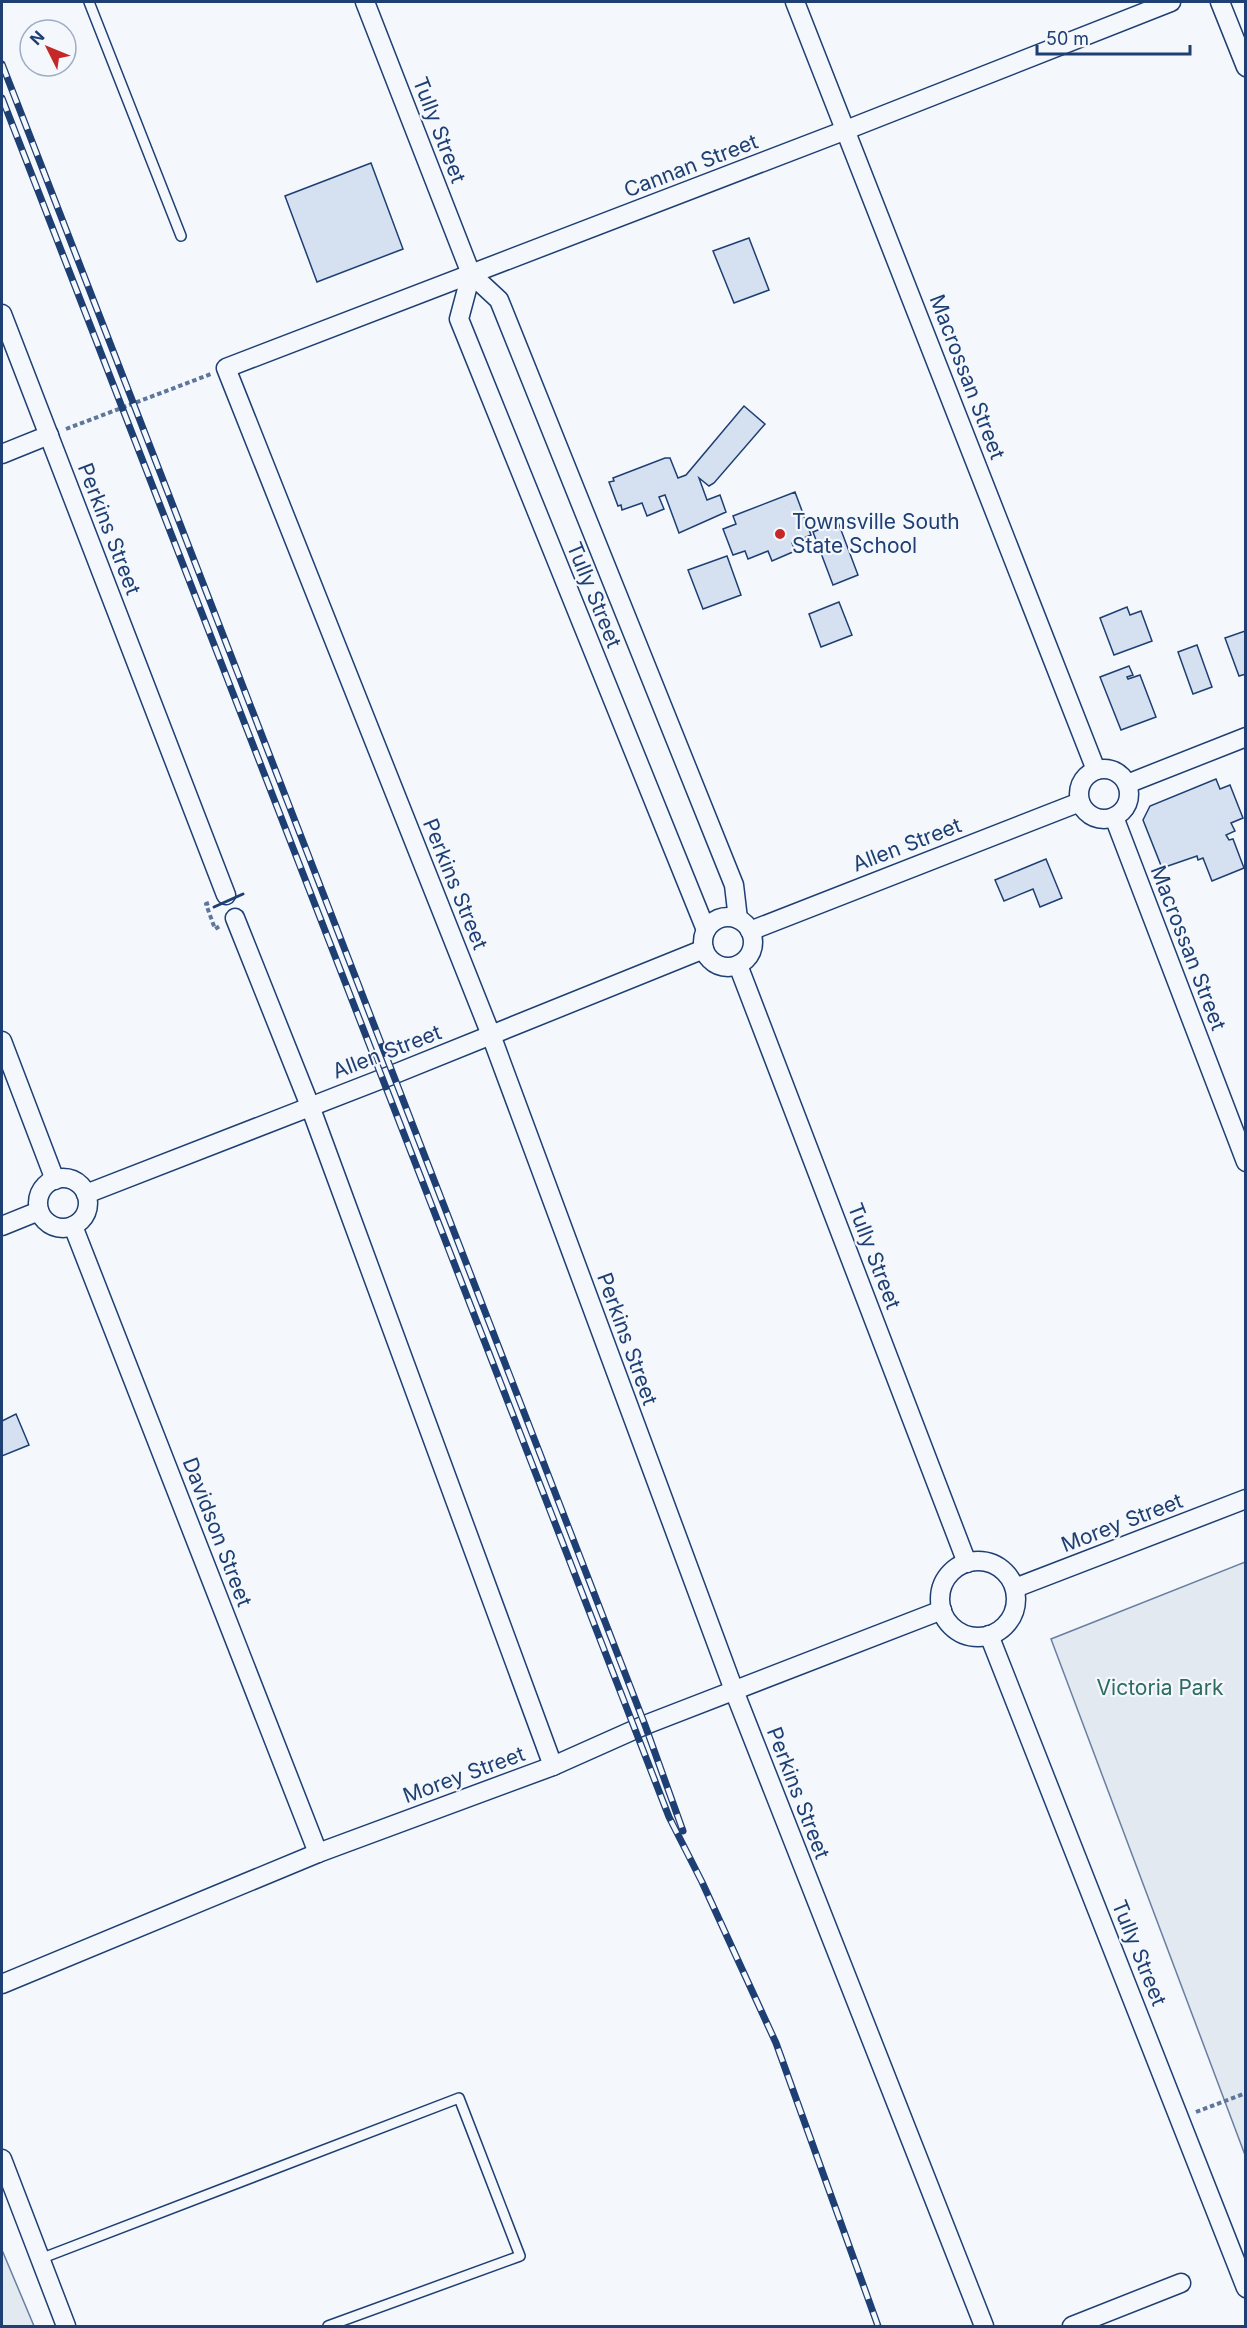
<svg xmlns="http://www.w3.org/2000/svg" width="1247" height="2328" font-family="Inter,sans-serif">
<rect width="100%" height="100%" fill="#f4f7fb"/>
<g fill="#e3e9f0" stroke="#687fa3" stroke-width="1.5">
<path d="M1245,1562V2155L1051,1639Z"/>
<path d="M2,2250L34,2326H2Z"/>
</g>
<g fill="#d5e0f0" stroke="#1d3f73" stroke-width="1.5">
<path d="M371,163L403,249L317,282L285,196Z"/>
<path d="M749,238L769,290L734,303L713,251Z"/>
<path d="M744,406L765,424L714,483L709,486L699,478L707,500L720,495L726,512L679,533L665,495L659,497L664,509L647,516L642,503L622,510L621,505L618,506L609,482L614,481L613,478L665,458H670L678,478L686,475Z"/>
<path d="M795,492L811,535L792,543L795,551L772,561L768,551L748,559L745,551L733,555L723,529L736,524L733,516Z"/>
<path d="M838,522L858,575L833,585L813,532Z"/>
<path d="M727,556L741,595L703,609L688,570Z"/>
<path d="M839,602L852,635L821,647L809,614Z"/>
<path d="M1127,607L1130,615L1141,611L1152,641L1114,655L1100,618Z"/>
<path d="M1245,631L1246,674L1239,676L1225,638Z"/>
<path d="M1197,645L1212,687L1193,694L1178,652Z"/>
<path d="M1129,666L1133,675L1127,677L1128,679L1140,675L1156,717L1121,730L1100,677Z"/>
<path d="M1216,779L1220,789L1230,785L1243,818L1231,823L1235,831L1226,835L1229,840L1233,839L1244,868L1212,881L1203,858L1198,860L1197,856L1162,868L1143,820L1150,806Z"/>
<path d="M1046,859L1062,898L1040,907L1033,889L1004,901L995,880Z"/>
<path d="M16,1414L29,1445L2,1456V1421Z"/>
</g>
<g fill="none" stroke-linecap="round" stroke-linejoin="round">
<g stroke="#1d3f73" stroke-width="12">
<g id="service">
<path d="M89,2L181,236"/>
<path d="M40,2259L459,2098L520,2256L328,2326"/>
</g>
</g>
<g stroke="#1d3f73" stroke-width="21">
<g id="minor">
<path d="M365,2L471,274L499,300L734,885L738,919"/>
<path d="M795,2L1096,770"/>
<path d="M1220,2L1246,67"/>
<path d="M471,274L459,319L706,930"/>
<path d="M2,314L226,895"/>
<path d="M2,454L49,435"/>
<circle cx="1104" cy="794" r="25"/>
<path d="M1127,784L1246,737"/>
<path d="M1114,817L1246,1162"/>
<circle cx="728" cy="942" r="25"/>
<path d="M235,918L310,1106L553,1766"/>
<path d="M750,931L1080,802"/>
<path d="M738,965L967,1563"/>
<path d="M2,1041L55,1180"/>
<circle cx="63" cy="1203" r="25"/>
<path d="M86,1194L392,1075L704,949"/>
<path d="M2,1226L39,1211"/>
<path d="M73,1226L318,1853"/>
<circle cx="978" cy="1599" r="38"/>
<path d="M1015,1588L1246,1499"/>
<path d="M989,1635L1246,2288"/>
<path d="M2,1984L318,1853L553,1766L645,1725L942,1610"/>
<path d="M2,2159L66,2326"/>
<path d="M984,2326L735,1693L491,1035L226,368L846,130L1171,2"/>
<path d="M1072,2326L1181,2283"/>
</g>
</g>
<g stroke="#5e769c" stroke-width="4" stroke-dasharray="4.5 3" stroke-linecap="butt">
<path d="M66,429L211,374"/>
<path d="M209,903L206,904L215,929L220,926"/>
<path d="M1196,2112L1246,2093"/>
</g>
<use href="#service" stroke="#f4f7fb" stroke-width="9"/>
<use href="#minor" stroke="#f4f7fb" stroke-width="18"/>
<g stroke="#1d3f73" stroke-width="7">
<g id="rail">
<path d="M2,64L645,1725L683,1831"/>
<path d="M2,98L669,1817L702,1882L776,2043L878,2326"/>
</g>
</g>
<use href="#rail" stroke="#f4f7fb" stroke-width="4.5" stroke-dasharray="14" stroke-linecap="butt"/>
<path stroke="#1d3f73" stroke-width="3" d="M214,907L243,894"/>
</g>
<circle fill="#c62828" stroke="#f4f7fb" stroke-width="2" cx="780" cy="534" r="6"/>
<g text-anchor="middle" stroke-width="4.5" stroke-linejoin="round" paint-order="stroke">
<g font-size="21" fill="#1d3f73" stroke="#f4f7fb">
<text transform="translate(439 130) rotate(69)" y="7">Tully Street</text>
<text transform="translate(691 166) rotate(-21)" y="7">Cannan Street</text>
<text transform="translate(967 377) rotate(69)" y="7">Macrossan Street</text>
<text transform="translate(109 529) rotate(69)" y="7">Perkins Street</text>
<text transform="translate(594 595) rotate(68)" y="7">Tully Street</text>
<text transform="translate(907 845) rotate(-21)" y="7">Allen Street</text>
<text transform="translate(455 884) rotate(68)" y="7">Perkins Street</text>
<text transform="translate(1188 948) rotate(69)" y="7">Macrossan Street</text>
<text transform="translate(387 1052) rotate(-21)" y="7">Allen Street</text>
<text transform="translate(874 1256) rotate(69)" y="7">Tully Street</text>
<text transform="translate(627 1339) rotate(70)" y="7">Perkins Street</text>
<text transform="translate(1122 1523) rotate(-21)" y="7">Morey Street</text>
<text transform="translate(217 1532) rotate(69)" y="7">Davidson Street</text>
<text transform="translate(464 1775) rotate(-20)" y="7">Morey Street</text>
<text transform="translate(798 1793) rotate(69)" y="7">Perkins Street</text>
<text transform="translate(1139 1953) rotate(68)" y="7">Tully Street</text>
</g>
<g font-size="21" fill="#1d3f73" stroke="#f4f7fb" text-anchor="start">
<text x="792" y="529">Townsville South<tspan x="792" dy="24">State School</tspan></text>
</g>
<g font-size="21" fill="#2c6c60" stroke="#f4f7fb">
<text x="1160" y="1695">Victoria Park</text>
</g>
</g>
<rect width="1247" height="2328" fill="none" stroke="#1d3f73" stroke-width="6"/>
<g transform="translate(48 48) rotate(313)"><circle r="28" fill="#f4f7fb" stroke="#9eadc5" stroke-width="1.5"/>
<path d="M0-4.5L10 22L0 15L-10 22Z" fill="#c62828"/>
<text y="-9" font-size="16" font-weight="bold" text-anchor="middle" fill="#1d3f73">N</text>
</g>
<path d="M1037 45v9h153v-9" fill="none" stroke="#1d3f73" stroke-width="3"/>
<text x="1046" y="45" font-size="18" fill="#1d3f73" stroke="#f4f7fb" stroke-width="4.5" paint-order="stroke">50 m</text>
</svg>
